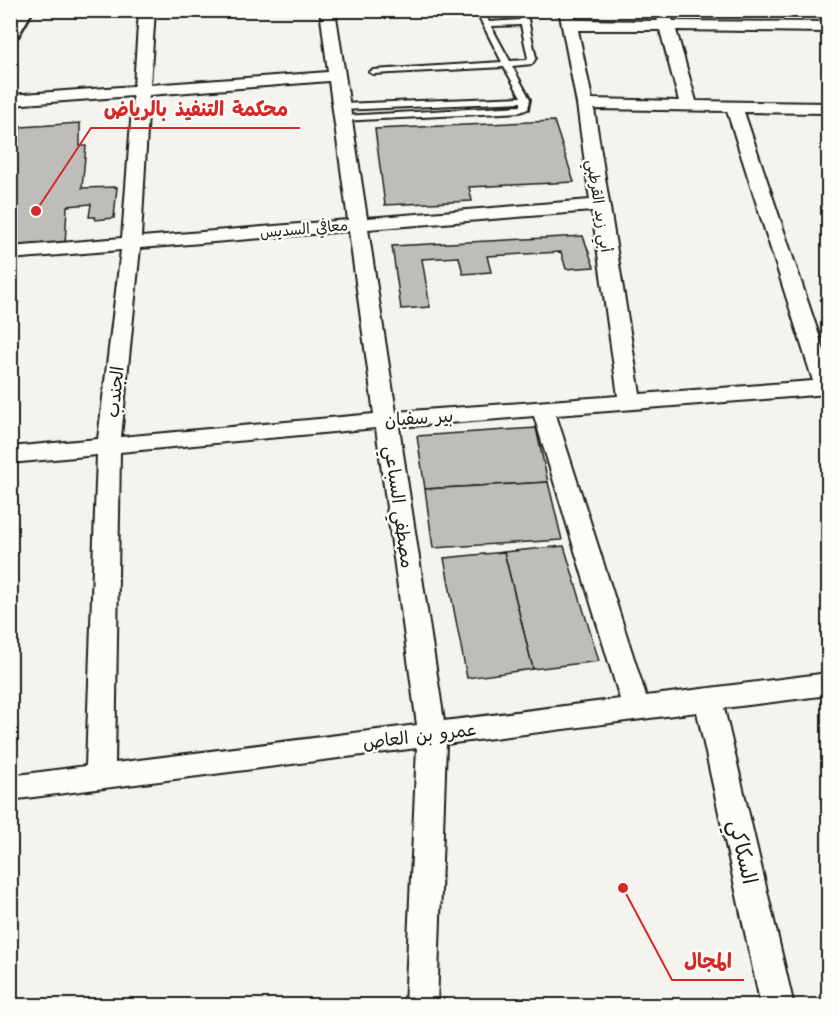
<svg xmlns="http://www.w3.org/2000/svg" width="839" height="1016" font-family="'Architects Daughter','Playpen Sans Arabic',sans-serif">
<rect width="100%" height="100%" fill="#f4f3ee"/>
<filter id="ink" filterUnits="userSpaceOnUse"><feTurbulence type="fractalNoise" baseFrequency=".0167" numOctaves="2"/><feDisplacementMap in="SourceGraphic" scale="12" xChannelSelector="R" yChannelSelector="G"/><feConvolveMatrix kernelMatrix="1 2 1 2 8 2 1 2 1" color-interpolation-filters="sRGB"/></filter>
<g filter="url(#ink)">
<g fill="#bebdba" stroke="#1c1c1c" stroke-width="1.5">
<path d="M554,121L574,182L469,187L472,201L385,205L375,129Z"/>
<path d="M80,123V146H86L82,188L117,187L114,218L95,220V217H89L91,204L67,206L65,246L10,250V185L21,127Z"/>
<path d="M583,236L594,267L566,269L561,252L487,256L491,272L463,274L459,257L422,259L430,307L401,309L392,246Z"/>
<path d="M536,428L548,482L425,489L417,436Z"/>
<path d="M548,482L562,540L433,548L425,489Z"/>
<path d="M564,546L599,661L533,669L504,552Z"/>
<path d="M504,552L533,669L467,678L444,558Z"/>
</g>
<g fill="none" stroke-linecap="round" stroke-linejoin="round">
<g stroke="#1c1c1c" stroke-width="4">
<path id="lane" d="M482,10H489L486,15L489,22L520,20L518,10H526L536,58L532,64L512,66L530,99L528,109L520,112L340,121V117L343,116L521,106V102L341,110L337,107L341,104L521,97L504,67L373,74L369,72L373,70L502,62L478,15ZM521,25L528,58L527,60L510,61L491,26Z"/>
</g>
<g stroke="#1c1c1c" stroke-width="4">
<path id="street" d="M139,10H155L150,85L328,72L320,10H335L367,218L590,200L577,104L559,10H574L576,20L658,21L655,13L657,10H669L673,21L828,22V32L676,30L696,101L828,103V113L744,112L828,362V394L556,415L646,696L828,673V695L724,708L794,1006H761L697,712L446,744L437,1006H405L417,748L10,800V776L86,766L97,455L10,463V447L98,439L121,250L10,259V247L122,238L133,96L10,105V95L134,86ZM578,30H660L679,101L592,99ZM329,81L348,220L141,237L149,95ZM594,109L727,111L813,381L640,394ZM592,211L618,396L396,412L368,229ZM349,231L374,414L121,437L140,248ZM534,416L620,699L444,721L399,427ZM376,428L417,725L115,763L120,452Z"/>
</g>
<g stroke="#1c1c1c" stroke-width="5">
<path id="primary" d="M12,10H33L18,36L10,37Z"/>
</g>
<use href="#lane" fill="#fdfcf7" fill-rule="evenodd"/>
<use href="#street" fill="#fdfcf7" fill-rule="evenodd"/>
<use href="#primary" fill="#fdfcf7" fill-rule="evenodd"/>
</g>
</g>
<g text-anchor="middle" stroke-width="5" stroke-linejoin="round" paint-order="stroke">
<g font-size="15" fill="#1c1c1c" stroke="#fdfcf7">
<text transform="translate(599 206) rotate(81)" y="5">أبي زيد القرطبي</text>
<text transform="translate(304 229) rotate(-5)" y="5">معافي السديس</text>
</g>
<g font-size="18" fill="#1c1c1c" stroke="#fdfcf7">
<text transform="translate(115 392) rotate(-84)" y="6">الجندب</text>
<text transform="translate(419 418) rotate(-4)" y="6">بير سفيان</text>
<text transform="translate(399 507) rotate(82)" y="6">مصطفي السباعي</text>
<text transform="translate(420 736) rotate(-7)" y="6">عمرو بن العاص</text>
</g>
<g font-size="21" fill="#1c1c1c" stroke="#fdfcf7">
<text transform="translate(743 852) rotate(77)" y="7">السكاكي</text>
</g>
</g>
<path fill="none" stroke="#d62828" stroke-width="2" d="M36 211L91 128H300M623 888L672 980H744"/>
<g fill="#d62828" stroke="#fdfcf7" stroke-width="2">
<circle cx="36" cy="211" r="6"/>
<circle cx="623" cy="888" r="6"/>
</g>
<g font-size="20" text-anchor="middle" font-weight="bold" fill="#d62828" stroke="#fdfcf7" stroke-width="5" stroke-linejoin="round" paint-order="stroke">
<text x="196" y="116">محكمة التنفيذ بالرياض</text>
<text x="708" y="968">المجال</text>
</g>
<rect width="839" height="1016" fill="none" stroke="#fdfcf7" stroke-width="36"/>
<rect x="18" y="18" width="803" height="980" fill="none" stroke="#1c1c1c" stroke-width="2" filter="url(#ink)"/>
</svg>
